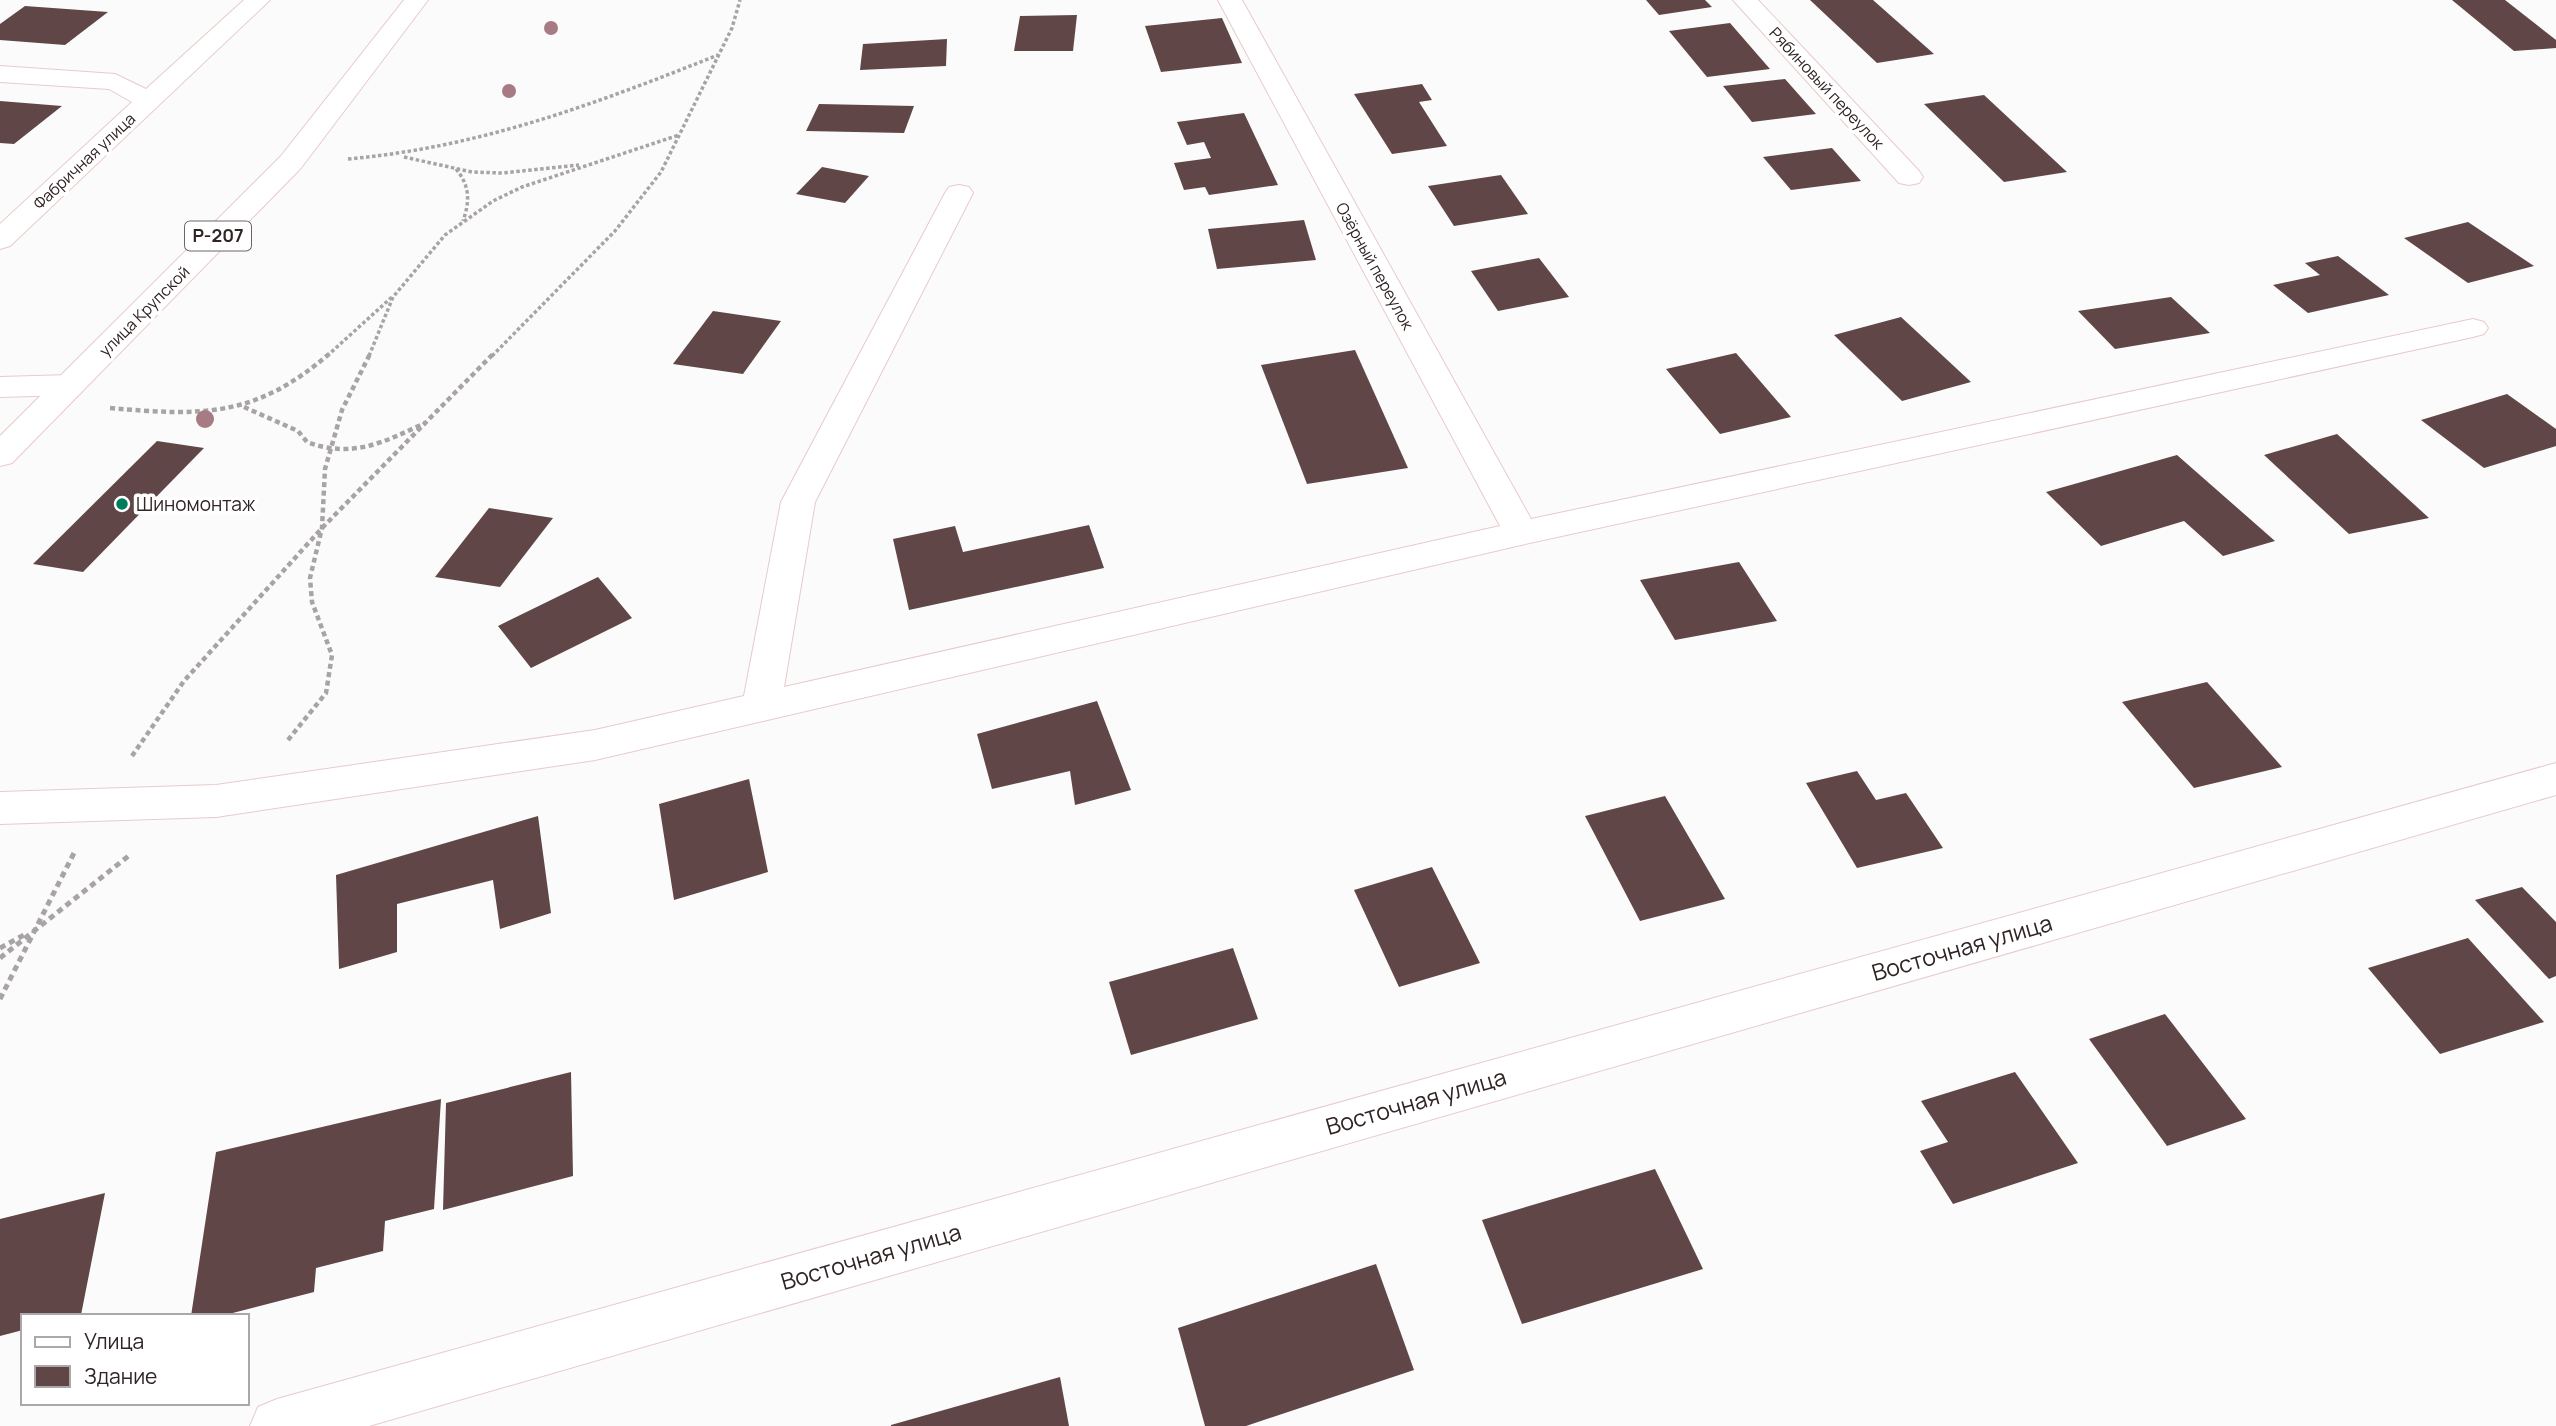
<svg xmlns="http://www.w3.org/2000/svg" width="2556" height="1426" font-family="Manrope,sans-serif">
<rect width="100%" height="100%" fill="#fbfbfb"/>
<g fill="#604647">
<path d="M1646,0H1705L1712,7L1659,15Z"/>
<path d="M1810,0H1873L1934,54L1877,63Z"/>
<path d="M2452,0H2505L2556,40V48L2514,51Z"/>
<path d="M25,6L108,12L65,45L0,40V24Z"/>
<path d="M1077,15L1073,51H1014L1020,16Z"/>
<path d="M1222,18L1242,63L1161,72L1145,26Z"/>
<path d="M1730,23L1770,69L1707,77L1669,31Z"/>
<path d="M947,39L946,66L860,70L863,44Z"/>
<path d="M1785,79L1816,114L1752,122L1723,86Z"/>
<path d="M1422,84L1432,100L1419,102L1447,146L1392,154L1354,94Z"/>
<path d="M1984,95L2067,172L2004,182L1924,104Z"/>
<path d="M0,101L62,106L14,144L0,143Z"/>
<path d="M819,104L914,106L904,133L806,131Z"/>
<path d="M1244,113L1278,185L1209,195L1205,187L1184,190L1174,163L1211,158L1204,142L1187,145L1177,122Z"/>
<path d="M1832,148L1861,181L1791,190L1763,157Z"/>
<path d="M822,167L869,176L845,203L796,194Z"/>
<path d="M1501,175L1528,214L1454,226L1428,186Z"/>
<path d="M1304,220L1316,260L1217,269L1208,229Z"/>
<path d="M2468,222L2534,266L2468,283L2404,238Z"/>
<path d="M2338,256L2389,295L2308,313L2273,285L2320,275L2305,263Z"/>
<path d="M1539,258L1569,297L1498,311L1471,271Z"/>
<path d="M2171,297L2210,333L2115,349L2078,311Z"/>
<path d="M713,311L781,321L743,374L673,364Z"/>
<path d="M1901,317L1971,382L1902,401L1834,335Z"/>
<path d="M1355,350L1408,468L1307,484L1261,365Z"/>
<path d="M1736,353L1791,417L1720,434L1666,369Z"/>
<path d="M2507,394L2556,429V446L2484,468L2421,420Z"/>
<path d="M2337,434L2429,518L2349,534L2264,455Z"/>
<path d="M157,441L204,448L83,572L33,564Z"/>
<path d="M2177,455L2275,541L2223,556L2184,521L2101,546L2046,492Z"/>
<path d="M489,508L553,518L500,587L435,577Z"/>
<path d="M1089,525L1104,568L909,610L893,539L955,526L963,552Z"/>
<path d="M1739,562L1777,621L1675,640L1640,580Z"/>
<path d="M598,577L632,618L531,668L498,626Z"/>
<path d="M2207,682L2282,767L2194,788L2122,702Z"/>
<path d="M1097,701L1131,790L1075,805L1070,771L992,789L977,734Z"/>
<path d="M1857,771L1876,800L1906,793L1943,848L1857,868L1806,783Z"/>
<path d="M749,779L768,872L674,900L659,804Z"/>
<path d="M1665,796L1725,899L1640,921L1585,816Z"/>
<path d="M538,816L551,913L500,929L493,880L397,904V952L339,969L336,875Z"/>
<path d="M1432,867L1480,963L1399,987L1354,890Z"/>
<path d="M2522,887L2556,922V976L2549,979L2475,900Z"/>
<path d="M2468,938L2544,1022L2440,1054L2368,968Z"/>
<path d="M1233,948L1258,1019L1131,1055L1109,982Z"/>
<path d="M2165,1014L2246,1119L2167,1146L2089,1039Z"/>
<path d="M571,1072L573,1176L443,1210L446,1103Z"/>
<path d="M2015,1072L2078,1163L1953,1204L1920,1151L1948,1142L1921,1101Z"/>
<path d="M441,1099L434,1209L385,1221L383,1251L316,1268L314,1292L221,1316H191L216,1152Z"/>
<path d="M1655,1169L1703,1269L1522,1324L1482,1220Z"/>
<path d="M105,1193L81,1315L23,1316V1330L0,1336V1219Z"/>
<path d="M1376,1264L1414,1370L1246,1426H1205L1178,1328Z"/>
<path d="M1060,1377L1069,1426H891V1425Z"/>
</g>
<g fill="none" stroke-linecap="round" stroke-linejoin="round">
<g stroke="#e9caca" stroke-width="2">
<g id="minor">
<path d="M244,0H270L10,246L0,249V224L132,102L109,89L0,82V66L115,74L146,89Z"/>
<path d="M1218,0H1242L1531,519L2473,319L2484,322L2488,328L2484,334L2473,337L1521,545L595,760L216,817L0,824V792L216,785L595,730L744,696L781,502L945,193L949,187L959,185L969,187L973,193L815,502L784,687L1500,526Z"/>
<path d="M1733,0H1758L1919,171L1923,177L1919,183L1909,185L1899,183Z"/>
<path d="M70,375L81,378L86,385L81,392L70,395L0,397V377Z"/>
<path d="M2556,763V795L369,1426H250L258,1407L277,1399Z"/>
</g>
</g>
<g stroke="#e9caca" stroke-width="2">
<path id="primary" d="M404,0H428L301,168L12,463L0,466V436L281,156Z"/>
</g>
<g stroke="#a9a4a4" stroke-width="3.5" stroke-dasharray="3.5 2.5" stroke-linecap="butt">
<path d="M404,157L472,172L502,173L579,165"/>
<path d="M348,159C481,147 595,104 718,55"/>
<path d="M456,169C470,186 470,201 463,221"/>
<path d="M327,356L392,297"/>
<path d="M369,356L393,297L445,235L493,201L522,187L679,135"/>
<path d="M492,356L615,231L661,172L732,28L740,0"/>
</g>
<g stroke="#a9a4a4" stroke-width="4.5" stroke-dasharray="5 3.5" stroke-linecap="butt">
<path d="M244,407L298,431L307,442C353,459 384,442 425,423"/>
<path d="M110,408C201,416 255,418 329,354"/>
<path d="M288,740L326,693L332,655L312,602L310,578L322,528L325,469L342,410L370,354"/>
<path d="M132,756L184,681L322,528L493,354"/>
</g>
<g stroke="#a9a4a4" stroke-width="5" stroke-dasharray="6 4.5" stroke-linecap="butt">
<path d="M0,948L24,935"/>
<path d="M0,958L131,854"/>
<path d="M0,999L74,853"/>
</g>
<use href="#minor" fill="#fff" fill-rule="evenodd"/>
<use href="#primary" fill="#fff" fill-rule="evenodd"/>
</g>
<g fill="#a67b83">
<circle cx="551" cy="28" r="7"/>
<circle cx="509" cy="91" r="7"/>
<circle cx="205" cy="419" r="9"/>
</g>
<circle fill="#007c5b" stroke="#fff" stroke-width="2.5" cx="122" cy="504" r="7"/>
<g text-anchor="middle" stroke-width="7" stroke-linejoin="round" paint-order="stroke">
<g font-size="16" fill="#302425" stroke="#fff">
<text transform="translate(1827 88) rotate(47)" y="6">Рябиновый переулок</text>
<text transform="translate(84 161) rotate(-43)" y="6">Фабричная улица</text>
<text transform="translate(1375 266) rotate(61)" y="6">Озёрный переулок</text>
<text transform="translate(144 311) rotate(-45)" y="6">улица Крупской</text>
</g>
<rect fill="#fff" stroke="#6e6666" stroke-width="2" x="185" y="221.5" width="66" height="29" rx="5"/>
<g font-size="18" font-weight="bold" fill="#302425">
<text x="218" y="242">Р-207</text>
</g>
<g font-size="19" fill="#302425" stroke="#fff" text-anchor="start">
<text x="136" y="511">Шиномонтаж</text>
</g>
<g font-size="23" fill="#302425" stroke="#fff">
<text transform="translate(1962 948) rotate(-16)" y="8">Восточная улица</text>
<text transform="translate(1416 1102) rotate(-16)" y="8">Восточная улица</text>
<text transform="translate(871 1257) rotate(-16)" y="8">Восточная улица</text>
</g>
</g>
<rect x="21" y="1314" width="228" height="91" fill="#ffffff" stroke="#aca7a8" stroke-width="2"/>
<rect x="35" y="1337" width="35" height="10" fill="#ffffff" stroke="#aca7a8" stroke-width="2"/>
<text x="84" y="1349" font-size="21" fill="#302425">Улица</text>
<rect x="35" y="1366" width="35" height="21" fill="#604647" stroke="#aca7a8" stroke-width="2"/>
<text x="84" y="1384" font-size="21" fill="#302425">Здание</text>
</svg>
